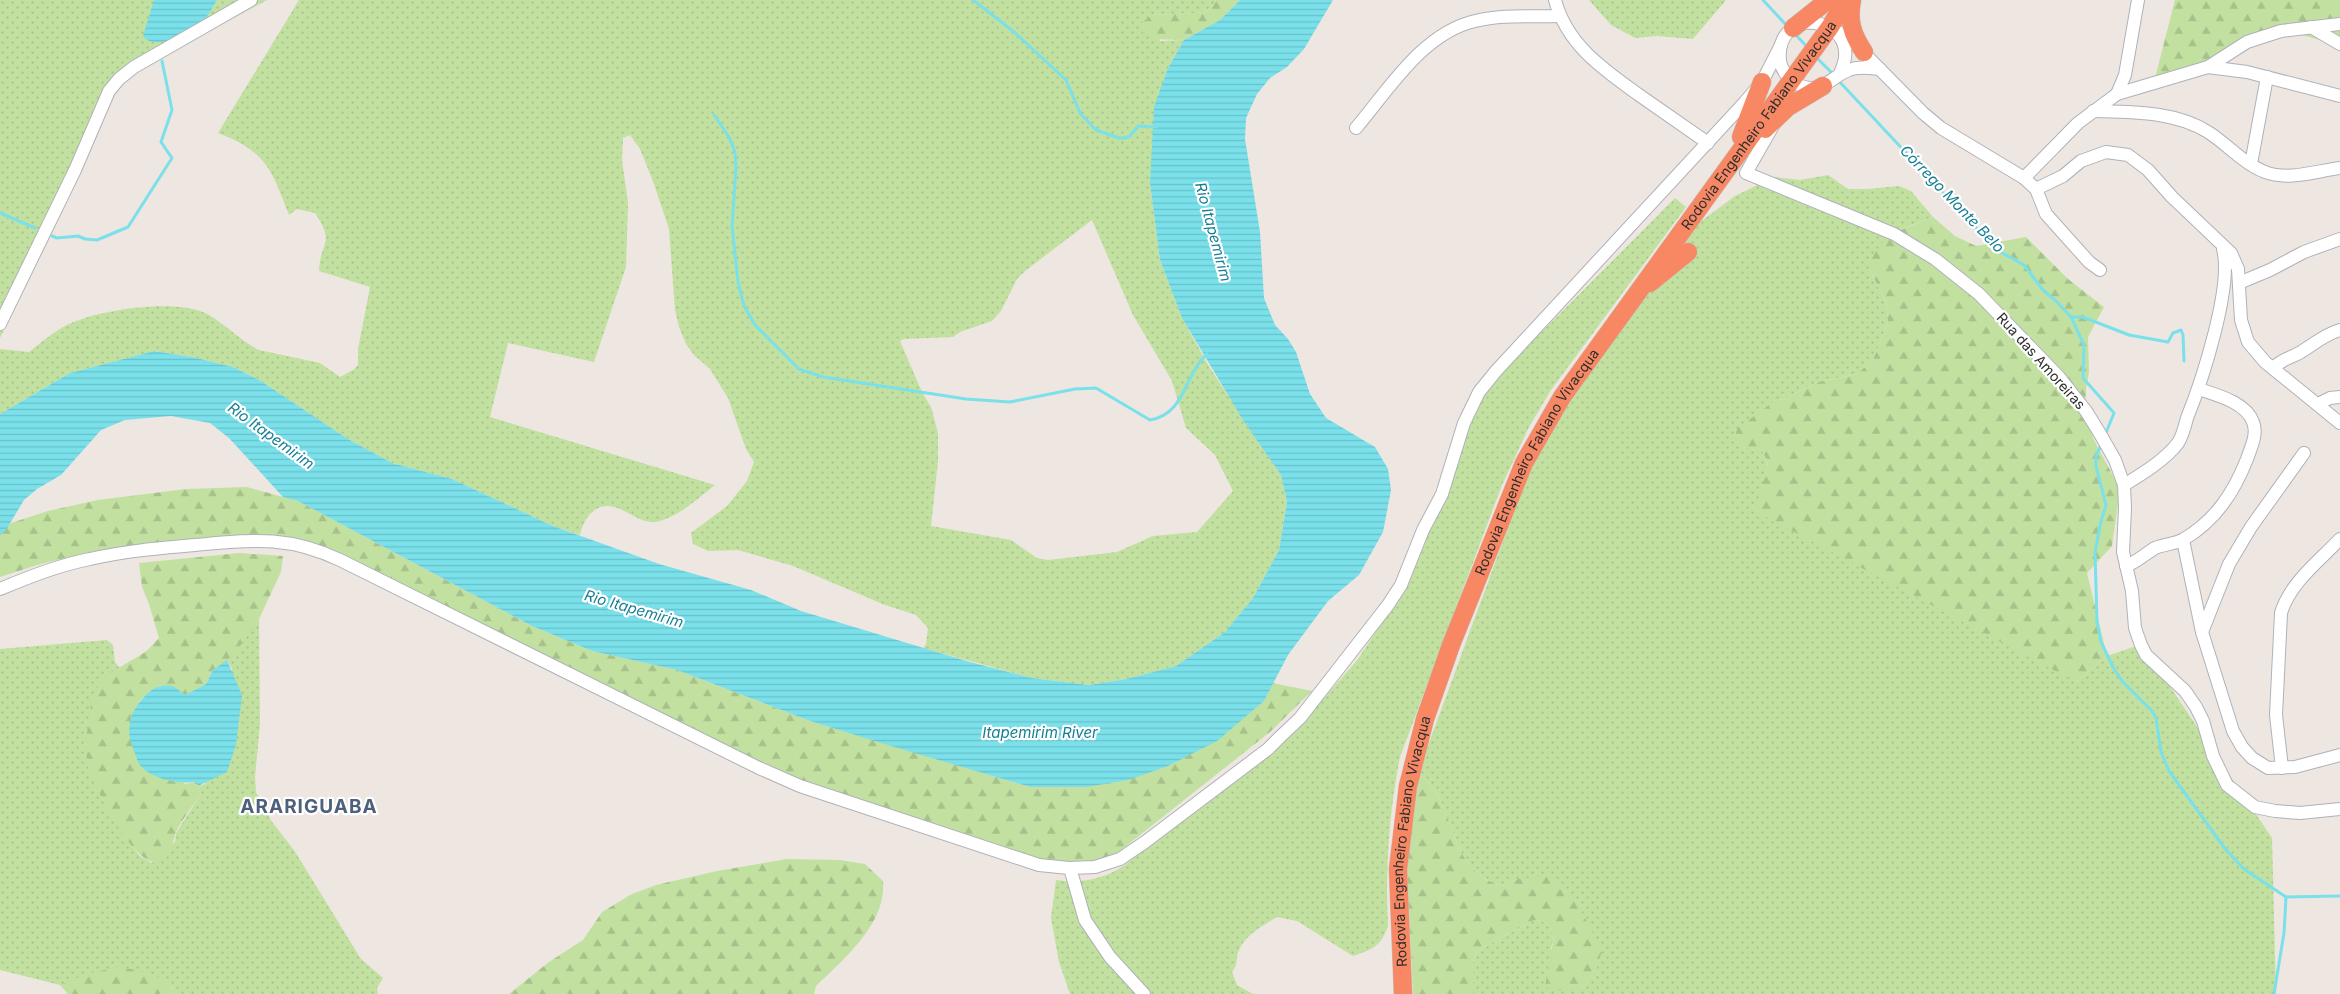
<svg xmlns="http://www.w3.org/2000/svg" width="2340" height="994" font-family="Inter,sans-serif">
<defs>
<pattern id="grass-dots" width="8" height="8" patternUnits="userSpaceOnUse" patternTransform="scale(1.25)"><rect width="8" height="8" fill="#c2e1a1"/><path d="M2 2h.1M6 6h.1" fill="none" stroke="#a7c18b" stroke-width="1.8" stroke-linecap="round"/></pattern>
<pattern id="forest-firs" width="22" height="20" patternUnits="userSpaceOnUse" patternTransform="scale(1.25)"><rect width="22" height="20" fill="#c2e1a1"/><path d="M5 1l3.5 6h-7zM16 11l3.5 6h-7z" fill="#a7c18b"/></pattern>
<pattern id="water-rules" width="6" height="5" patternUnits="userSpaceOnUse" patternTransform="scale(1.25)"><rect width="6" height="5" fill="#7ae0ea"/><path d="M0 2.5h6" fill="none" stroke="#6ac0c9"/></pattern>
</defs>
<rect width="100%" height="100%" fill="#eee6e1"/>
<g fill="url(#grass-dots)" fill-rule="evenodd">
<path d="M0,0H154L153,9L207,16L217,0H267L116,81L68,196L0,338Z"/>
<path d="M299,0H1216L1208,11L1197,13L1153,15L1160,41L1184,40L1168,68L1150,183L1160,260L1182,318L1210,368L1281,475L1287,502L1279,550L1253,598L1225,632L1176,666L1126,679L1089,685L1032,678L923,648L926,644L928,628L916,615L885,605L793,566L738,550L708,551L693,544L691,533L727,506L747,481L754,462L746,449L728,398L710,369L694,355L686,344L679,327L675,310L669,229L654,184L640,149L630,135L623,138L622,160L628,203L626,267L594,362L508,343L490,417L715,485C700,497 679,516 660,521C642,526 630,511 614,507C595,502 583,519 580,535L553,526L452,479L392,463L348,439L261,381L233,367L192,357L154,351L70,373L0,414V349L29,352C41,343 53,332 67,325C96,310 179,297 209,315C226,325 241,341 259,350L320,363L340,377L353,370L358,365V349L370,287L319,271C320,242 336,244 315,213L297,209L289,215C271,169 267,152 218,133ZM1092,220L1133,315L1172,381L1186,428L1215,455L1233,491L1197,532L1153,536L1117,552L1048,560L1037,558L1011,540L931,526L938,461V433L931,407L922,392L900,341L904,339L953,337L960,332L992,321L1001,311L1017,279L1025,271Z"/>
<path d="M1589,0H1726L1693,39L1657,36L1635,38L1611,25Z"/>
<path d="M1828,175L1848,189H1868L1899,186L1911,191L1933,217L1902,229L1870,270L1886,302L1888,322L1873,360L1857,374L1818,382L1784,399L1774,401L1763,452L1768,463L1763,483L2076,682L2107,656L2139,645L2152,660L2272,838L2276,994H1473V963L1476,951L1534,920L1546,922L1554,936L1551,949L1593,978L1517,879L1501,886C1442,866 1460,803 1418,773L1521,492L1540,449L1568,402L1700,222L1735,196L1774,177L1800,180Z"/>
<path d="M1675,198L1686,207L1551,390L1529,427L1502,485L1400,757C1389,813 1385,868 1388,925C1382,946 1373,949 1353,956L1297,921L1277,917C1264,925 1245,935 1239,950C1235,959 1239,964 1232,972L1237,985L1253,994H1070L1059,962L1051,918L1056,880C1081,884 1104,879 1125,865L1313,711L1358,659L1396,601L1482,398L1497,377Z"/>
<path d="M259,619L260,724L255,777L256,792L272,822L294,850L361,959L383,978L377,988L378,994H175L171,987L60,985L0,970V649L107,640L113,645L115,662L120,668L109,676L131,845L140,856L152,863L175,842L176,833L201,794L198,786L205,784L232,669L227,660Z"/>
</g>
<g fill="url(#forest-firs)">
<path d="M1216,0H1240L1220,20L1184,40L1151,39L1141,31L1139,25L1152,15L1197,13L1208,11Z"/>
<path d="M2175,0H2340V45L2297,34L2269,39L2154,82Z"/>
<path d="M1933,217L1955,236L1976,246L2026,237L2068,279L2104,307L2088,337L2089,372L2086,389L2085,415L2094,440L2120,489L2112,546L2087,573L2107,656L2076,682L1755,511L1768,463L1763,452L1738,446L1735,438L1737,429L1774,401L1784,399L1818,382L1857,374L1873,360L1888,322L1886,302L1870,270L1868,261L1888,235Z"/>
<path d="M247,487L298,501L532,626L592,651L677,670L810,721L1030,787L1264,701L1273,683L1312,691L1270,732L1116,854L1102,862L1060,866L780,773L291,543L73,556L37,565L0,577V535L11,523L48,511L98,500L186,489Z"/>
<path d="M239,553L283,556L281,572L259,619L238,649L223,665L213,670L206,684L185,695C164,680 156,685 139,702L185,784L197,782L201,794C193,806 182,819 176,832C172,843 173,856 161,861C136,873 94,786 88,767C84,752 88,701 97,688C108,671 129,663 145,652C150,648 155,642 159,638L149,604L142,587L139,563Z"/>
<path d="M1418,773C1460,803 1442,866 1501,886L1517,879L1547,876L1575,899L1602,951C1599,959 1597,971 1592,978C1581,993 1561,993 1545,987L1554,936L1546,922L1534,920L1476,951L1473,963V994H1413L1407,866Z"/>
<path d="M787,859L840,860L865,864L883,881C887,923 844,959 816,986L814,994H509L549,962L583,940L602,912L632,894L656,885L717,871Z"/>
<path d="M118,967C139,970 165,974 175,994H68L60,985L87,974Z"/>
</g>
<g fill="url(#water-rules)">
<path d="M154,0H217C213,6 209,15 204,20C193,31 155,53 143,36Z"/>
<path d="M1240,0H1333L1304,49L1287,67L1270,78L1257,94L1246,118L1245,139L1260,232L1264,298L1275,325L1288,339L1296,352L1310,394L1326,418L1375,447L1388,469L1391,490L1383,532L1359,575L1328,601L1288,655L1264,701L1217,741L1168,766L1128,780L1086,787H1030L891,746L810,721L677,670L592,651L532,626L298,501L283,497L229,438L210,423L171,416L125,420L101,430L61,475L37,489L24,500L6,530L0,535V414L70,373L154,351L192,357L233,367L261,381L348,439L392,463L452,479L553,526L659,564L751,590L801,611L970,662L1032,678L1089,685L1126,679L1176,666L1225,632L1253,598L1279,550L1287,502L1281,475L1243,420L1182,318L1160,260L1150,183L1154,107L1168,68L1184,40L1220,20Z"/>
<path d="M227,660L242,695L236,745L227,772L198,786L197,782C179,784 152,780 140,765C137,762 136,755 134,751C124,728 130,710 148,693C154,687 164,684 172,686C177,688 181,692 185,695L206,684L213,670Z"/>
</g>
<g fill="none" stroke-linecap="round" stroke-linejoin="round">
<g stroke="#7ae0ea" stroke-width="3">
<path d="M973,0L1013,31L1066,80L1080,113L1096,130L1119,138H1125L1130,136L1138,126L1156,127"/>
<path d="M1763,0L1788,27"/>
<path d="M1794,33L1809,49"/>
<path d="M1816,57L1833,74"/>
<path d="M1837,79L1997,250L2024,265L2043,290L2057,302L2071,317L2084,345L2083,378L2114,413L2105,435"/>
<path d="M714,115L729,137L735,152L736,168L732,226L738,282L744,306L755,325L799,369L823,377L966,399L1010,402L1075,389L1096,388L1150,420C1186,414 1184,374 1207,354"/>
<path d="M0,213L35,228"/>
<path d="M52,236L57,238L78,236L85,239L97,240L128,227L172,158L161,142L172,110L162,61"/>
<path d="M2071,317H2083L2129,335L2168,342L2173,333L2181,330L2183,335L2184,361"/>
<path d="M2102,443L2096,456V466L2106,505L2100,525L2095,553L2097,622L2101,642L2114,669L2122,681L2152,711L2156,718L2161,752L2169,771L2226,850L2244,869L2286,897L2340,896"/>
<path d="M2274,994L2284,933L2286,897"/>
</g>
<g stroke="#aeb2b9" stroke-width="14">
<g id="minor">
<path d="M1555,0C1567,45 1603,69 1639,95C1662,111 1685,127 1708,143"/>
<path d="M2311,27L2340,44"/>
<path d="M1835,30L1851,40L1923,113L1941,128L2024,178L2036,189L2046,214L2089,262L2100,270"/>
<path d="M2208,67L2247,72L2340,96"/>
<path d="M1839,75C1870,18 1774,0 1780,61C1782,72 1791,82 1801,86C1823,94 1832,76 1849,70C1859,66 1869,68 1880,69"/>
<path d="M2117,94L2125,75L2138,0"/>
<path d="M2093,111C2131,112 2175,111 2208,132C2227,144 2244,164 2265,172C2288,181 2316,171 2340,168"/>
<path d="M1774,124L1746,173L1894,234L1935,259L1979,294L2059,377L2086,411L2099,432L2115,460L2124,485L2125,508L2123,552L2132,591L2135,628L2141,645L2146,655L2185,691L2196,707L2203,721L2213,756L2227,785L2255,807L2275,811L2300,813L2340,809"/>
<path d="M1356,128C1389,89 1423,33 1475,21C1502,14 1532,17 1559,16"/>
<path d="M2251,164L2267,77"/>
<path d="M2024,178L2078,123L2117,94L2208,67L2247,42L2281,31L2340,24"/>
<path d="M2036,189L2063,176L2081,161L2106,152L2128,155L2148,170L2172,197L2231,253L2238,269L2241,320L2248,342L2265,362L2340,423"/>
<path d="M2239,283L2270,270L2304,252L2340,239"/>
<path d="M0,324L75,170L109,91L119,79L134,67L251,0"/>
<path d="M2273,368C2285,357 2289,359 2301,352C2314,344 2325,334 2340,330"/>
<path d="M2318,404L2330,398L2340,397"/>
<path d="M2124,485C2142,474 2165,460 2178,443C2182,437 2185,426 2187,418C2202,381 2233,286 2223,249"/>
<path d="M2183,540L2202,632L2233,731L2242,747L2252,758L2268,768L2295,767L2340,755"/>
<path d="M2126,566C2137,562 2145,554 2155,548C2164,544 2176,544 2184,539C2216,520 2234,492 2247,459C2251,447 2258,434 2253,422C2246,402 2216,395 2199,389"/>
<path d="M0,589C29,577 59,565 90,559C125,551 160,548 195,545C252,540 287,535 340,560L759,768L800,786L1039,865L1069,868L1095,867L1120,859L1145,842L1268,749L1281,736L1300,718L1388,605L1401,585L1423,530L1442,494L1464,423L1479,392L1496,371L1745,102L1762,82L1781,45"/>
<path d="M2202,632L2229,564L2251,527L2304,453"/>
<path d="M2282,768L2276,715L2281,613C2290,583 2318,562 2340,539"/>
<path d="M1070,868L1085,920L1110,957L1144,994"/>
</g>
</g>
<g stroke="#c4c4c4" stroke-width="19">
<g id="highway">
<path d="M1852,0C1848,21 1852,34 1864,52"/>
<path d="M1793,28L1828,0"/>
<path d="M1765,129L1788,107L1823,86"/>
<path d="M1741,137L1762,82"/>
<path d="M1650,283L1688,252"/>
<path id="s1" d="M1403,994L1398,869L1408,786L1425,719L1451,645L1524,463L1562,397L1830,27L1846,0"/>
</g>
</g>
<use href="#minor" stroke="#fff" stroke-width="12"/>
<use href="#highway" stroke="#f78863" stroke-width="18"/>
</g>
<g text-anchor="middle" stroke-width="4.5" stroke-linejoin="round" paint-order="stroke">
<g font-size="14" fill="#2e2e2e" stroke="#fff">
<text dy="5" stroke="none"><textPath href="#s1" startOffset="964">Rodovia Engenheiro Fabiano Vivacqua</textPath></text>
<text transform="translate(2041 361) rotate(48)" y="5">Rua das Amoreiras</text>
<text dy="5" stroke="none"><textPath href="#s1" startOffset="559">Rodovia Engenheiro Fabiano Vivacqua</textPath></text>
<text dy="5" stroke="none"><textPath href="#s1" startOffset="154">Rodovia Engenheiro Fabiano Vivacqua</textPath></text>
</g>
<g font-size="15" font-style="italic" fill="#147f94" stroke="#fff">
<text transform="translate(1952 199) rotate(46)" y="5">Córrego Monte Belo</text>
<text transform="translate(1213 232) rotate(75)" y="5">Rio Itapemirim</text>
<text transform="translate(271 436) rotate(36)" y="5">Rio Itapemirim</text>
<text transform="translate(634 609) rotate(16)" y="5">Rio Itapemirim</text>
<text x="1040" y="738">Itapemirim River</text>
</g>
<g font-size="19" font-weight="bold" letter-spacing="1" fill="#4f607d" stroke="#fff">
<text x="309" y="813">ARARIGUABA</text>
</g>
</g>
</svg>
